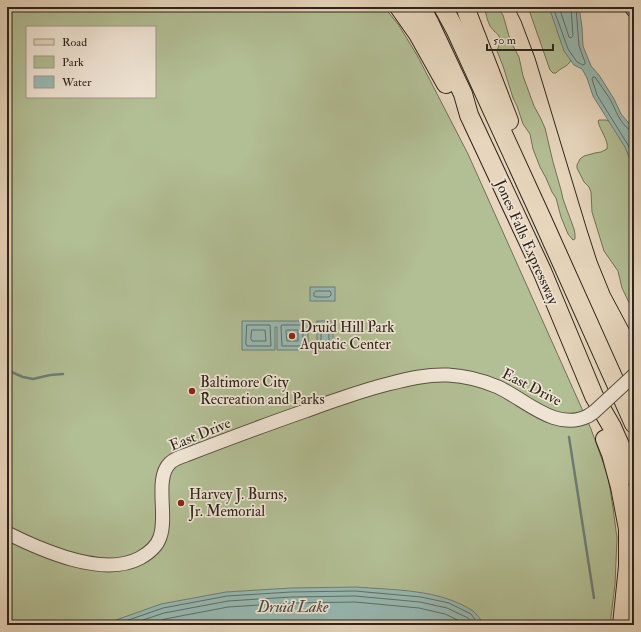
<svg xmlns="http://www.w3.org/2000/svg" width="641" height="632" font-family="'IM FELL Double Pica',serif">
<rect width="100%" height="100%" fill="#e7d6bd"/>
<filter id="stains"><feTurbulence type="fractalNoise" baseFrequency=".005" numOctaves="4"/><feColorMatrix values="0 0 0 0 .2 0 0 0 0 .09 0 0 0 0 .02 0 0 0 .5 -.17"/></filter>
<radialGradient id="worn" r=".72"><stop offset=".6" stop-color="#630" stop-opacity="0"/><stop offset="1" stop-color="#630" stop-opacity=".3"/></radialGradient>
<g fill="#b2be94" stroke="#707158" fill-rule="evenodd">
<path d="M7,7H384L398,24L417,55L468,154L591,429L608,476L613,508L617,538L615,584L610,625H7ZM27,27H155V97H27Z"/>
<path d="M484,7H497L503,15L510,40L519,57L523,76L534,106L540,117L545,128L553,162L561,190L563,199L574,229L575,234V239L573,240L568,234L561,217L556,198L552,192L546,178L540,167L533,149L530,134L523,124L517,106L513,98L503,66L497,51C500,42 503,38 494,31C492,28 492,29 490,26C487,20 486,13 484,7Z"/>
<path d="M528,7H553L566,42L571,60C567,68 561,67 556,73H553L550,70Z"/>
<path d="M599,120H606L617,124L634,163V313L622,288L618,271L604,251L592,212L591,192L589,187L584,182L577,168V165L580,159L584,156L595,153L601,152L607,149C609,140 600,131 598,121Z"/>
</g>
<g fill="#97b9b2" stroke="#6d7d76">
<path d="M549,7H579L582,27L583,46L591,66L599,75L614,99L621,114L634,129V170L625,147L593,96L587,78L582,69L574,65L564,51Z"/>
<path d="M634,236V281C631,266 627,251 634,236Z"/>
<rect x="310" y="287" width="25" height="14"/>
<path d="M242,321H308V350H277V327H275V350H242Z"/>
<rect x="317" y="321" width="16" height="29"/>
<path d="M356,587C393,590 440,589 473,611C477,614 481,620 484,625H102L161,604L226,592L291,588Z"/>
</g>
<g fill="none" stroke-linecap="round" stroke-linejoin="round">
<g stroke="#626e66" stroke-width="1">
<path d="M553,7L568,49L577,62L583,65L585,64V62L579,46L576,7"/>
<path d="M559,7L569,37L571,38L573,36L571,7"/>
<path d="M634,131C622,130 615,108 610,99C605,92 600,84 595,77H593L592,79L597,95L628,145L634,159"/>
<path d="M316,291H330L331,293V295L329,297H316L314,296V293Z"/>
<path d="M247,325H270L271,346H247L246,344Z"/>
<path d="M282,325H303V346H282L281,327Z"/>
<path d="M322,325H327L329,326V345L328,346H322L321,345V327Z"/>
<path d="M252,330H265L266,341H252L251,339Z"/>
<path d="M287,330H298V341H287L286,332Z"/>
<path d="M114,625L163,608L227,596L291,592L355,591L421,597L449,603L471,614L479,625"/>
<path d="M128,625L164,613L228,601L291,597L355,596L420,602L447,608L468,618L473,625"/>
<path d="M146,625L165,619L228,607L291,603L355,602L419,608L445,614L464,623L466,625"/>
</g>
<g stroke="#6d7d76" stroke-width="2.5">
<path d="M7,370L23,377L33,379L50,375L63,374"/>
<path d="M569,437L594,598"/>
</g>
<g stroke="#5c5044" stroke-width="15">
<path id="minor" d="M7,533C41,550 103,578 140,558C149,553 157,547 160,537C168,516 154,478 170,463C174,459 180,457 186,455C225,440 265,425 305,411C333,401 360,391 388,384C408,379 428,374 448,375C465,376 482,380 498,387C526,400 556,432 588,416"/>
</g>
<g stroke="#2d241b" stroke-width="18">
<path id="major" d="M633,7L634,9"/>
</g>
<g stroke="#2d241b" stroke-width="20">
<g id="highway">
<path d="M399,7L418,34L446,84"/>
<path d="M421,7L430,24L463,94L469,115L542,271L594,396L612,427L634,477"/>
<path d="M443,7L456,31L542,219L634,424"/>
<path d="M465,7L509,121"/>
<path d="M605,439L611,454L620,487L628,529V566L622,625"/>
</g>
</g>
<use href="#minor" stroke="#efe4d4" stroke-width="13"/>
<use href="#major" stroke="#e7d6bd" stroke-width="16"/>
<use href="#highway" stroke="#e7d6bd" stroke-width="18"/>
<path stroke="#2d241b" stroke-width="1" d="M514,7L521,21L535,58L587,230L597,261L610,293L634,338"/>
<g stroke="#5c5044" stroke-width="15" stroke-linecap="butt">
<path id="minor-bridge" d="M588,416L594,412L634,375"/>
</g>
<use href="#minor-bridge" stroke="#efe4d4" stroke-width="13"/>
</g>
<g fill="#8f2418" stroke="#efe4d4" stroke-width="1.5">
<circle cx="292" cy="336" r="4"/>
<circle cx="192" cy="391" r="4"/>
<circle cx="181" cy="503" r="4"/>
</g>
<g text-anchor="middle" stroke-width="3.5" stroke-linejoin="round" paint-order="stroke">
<g font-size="15" fill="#2d241b" stroke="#efe4d4">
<text transform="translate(527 242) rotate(66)" y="5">Jones Falls Expressway</text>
<text transform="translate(532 387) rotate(27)" y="5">East Drive</text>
<text transform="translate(200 434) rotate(-22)" y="5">East Drive</text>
</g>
<g font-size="15" fill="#2d241b" stroke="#efe4d4" text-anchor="start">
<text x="300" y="332">Druid Hill Park<tspan x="300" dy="17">Aquatic Center</tspan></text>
<text x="200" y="387">Baltimore City<tspan x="200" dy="17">Recreation and Parks</tspan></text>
<text x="189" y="499">Harvey J. Burns,<tspan x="189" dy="17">Jr. Memorial</tspan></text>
</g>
<g font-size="16" font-style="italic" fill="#484941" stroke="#efe4d4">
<text x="293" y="612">Druid Lake</text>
</g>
</g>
<rect width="641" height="632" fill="none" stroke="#e7d6bd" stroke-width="24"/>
<rect x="8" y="8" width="625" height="616" fill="none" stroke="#2d241b" stroke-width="2"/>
<rect x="12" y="12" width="617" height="608" fill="none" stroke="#2d241b"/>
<rect x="26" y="26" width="130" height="72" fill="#efe4d4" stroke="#a1978a"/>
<rect x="34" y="39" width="20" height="6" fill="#e7d6bd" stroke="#a1978a"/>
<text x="62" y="46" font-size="12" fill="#2d241b">Road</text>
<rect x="34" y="56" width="20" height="12" fill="#b2be94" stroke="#a1978a"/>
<text x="62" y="66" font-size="12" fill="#2d241b">Park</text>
<rect x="34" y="76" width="20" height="12" fill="#97b9b2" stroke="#a1978a"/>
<text x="62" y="86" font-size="12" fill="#2d241b">Water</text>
<path d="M487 44v6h66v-6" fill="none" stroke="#2d241b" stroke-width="2"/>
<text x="493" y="44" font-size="12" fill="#2d241b" stroke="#efe4d4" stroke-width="3" paint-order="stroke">50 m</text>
<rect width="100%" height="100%" filter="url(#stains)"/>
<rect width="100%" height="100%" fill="url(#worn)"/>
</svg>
